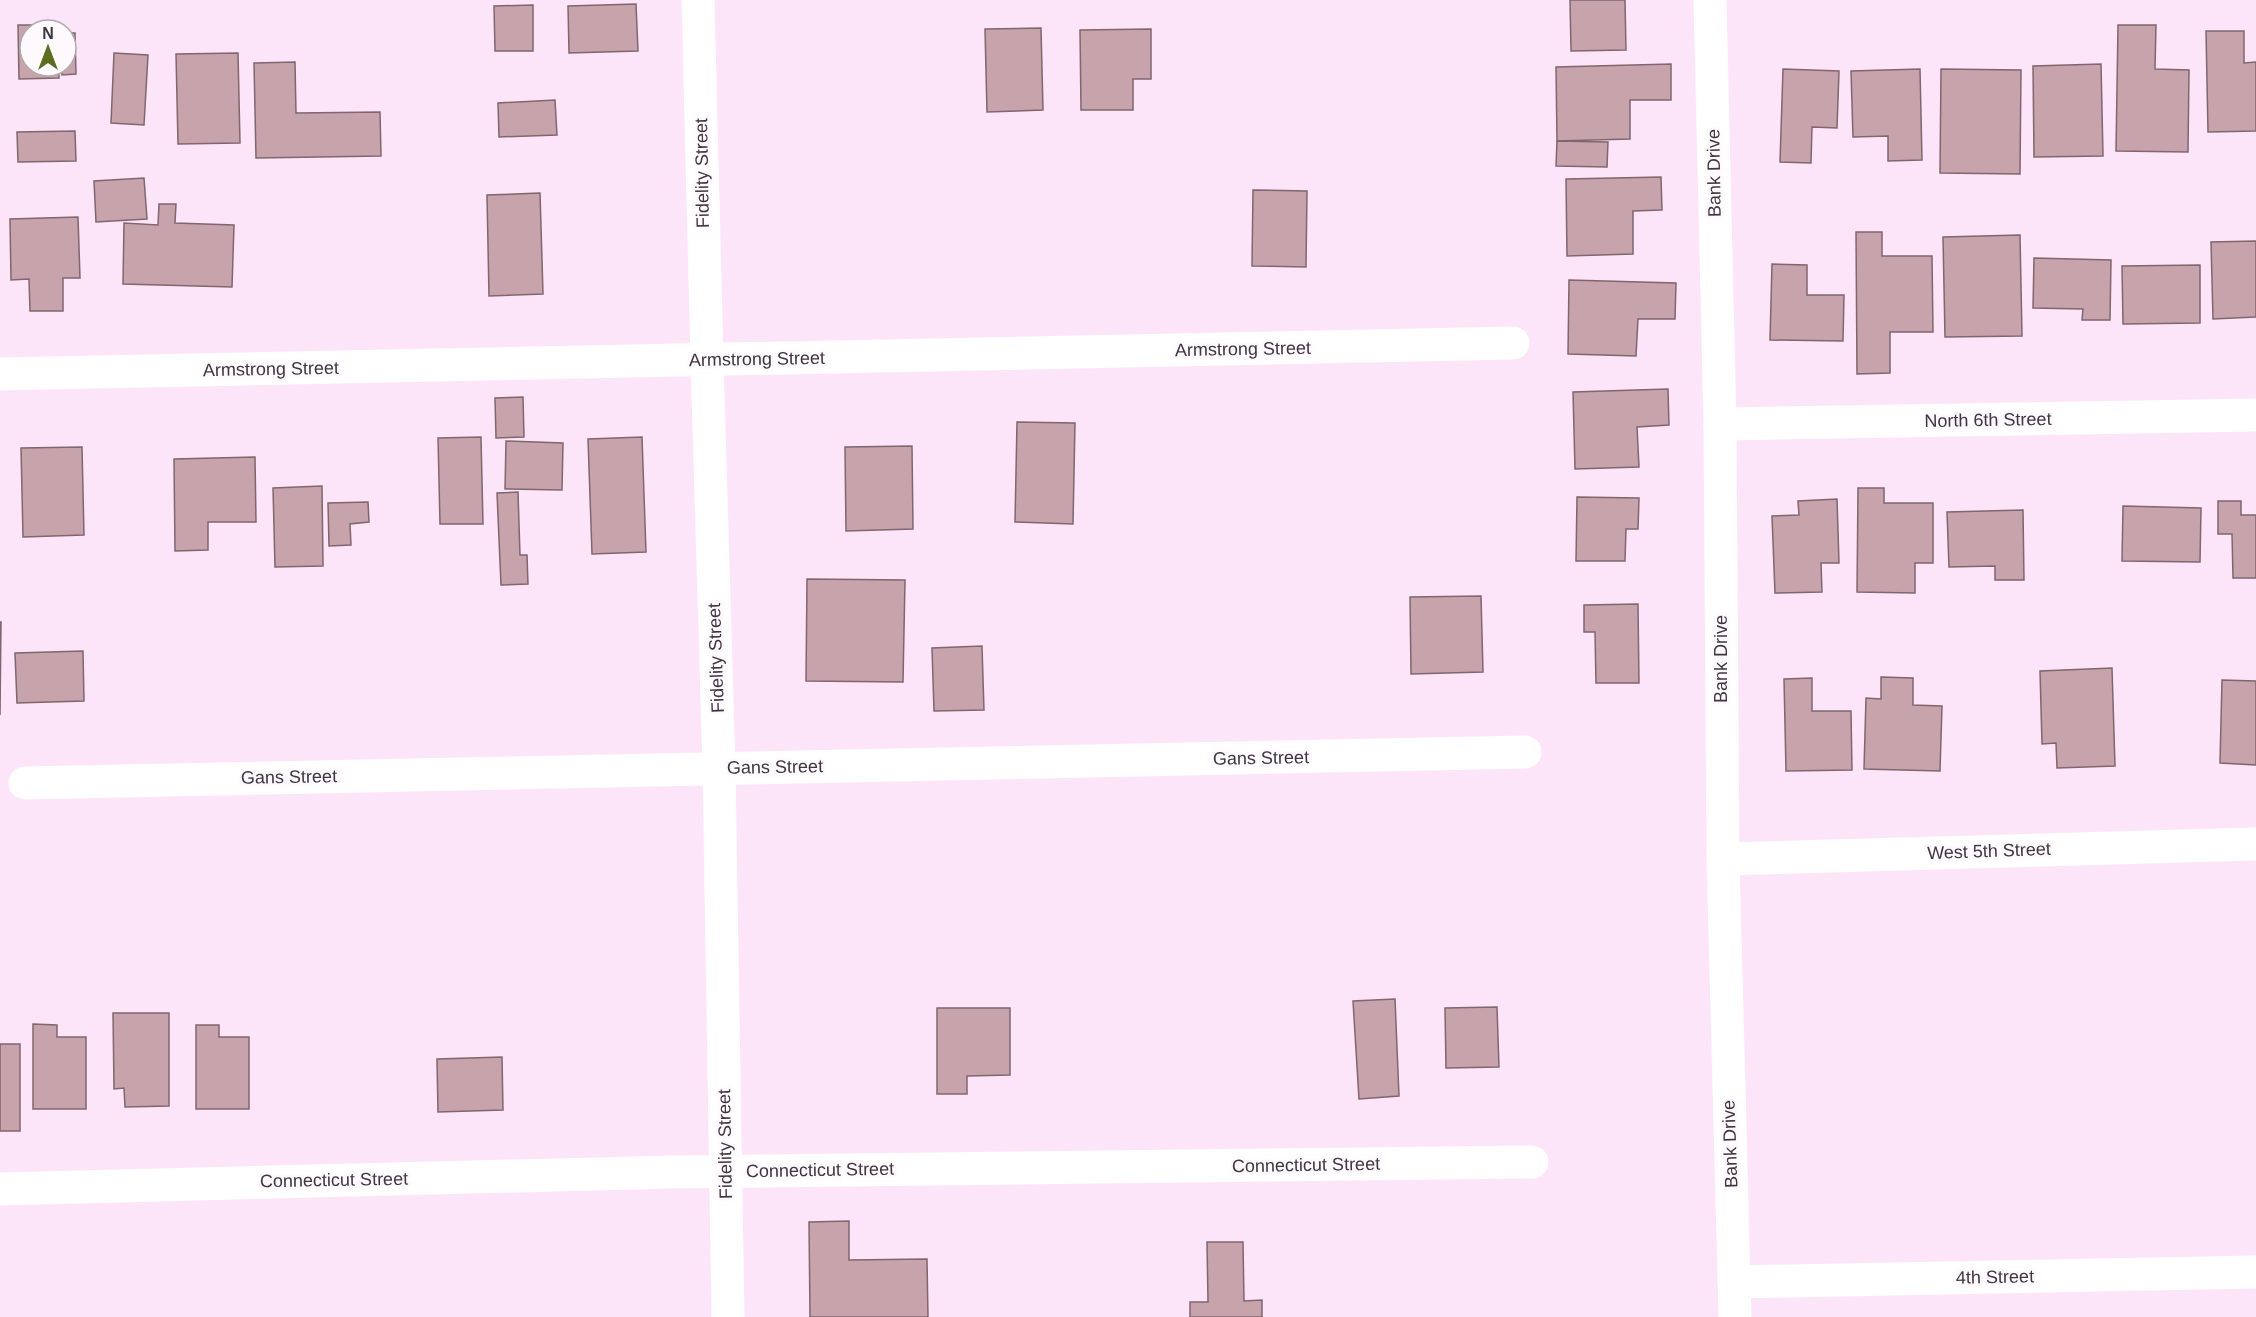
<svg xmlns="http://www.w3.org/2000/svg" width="2256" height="1317" font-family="Arial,sans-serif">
<rect width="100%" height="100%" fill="#fce5f8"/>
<g fill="#c7a3ac" stroke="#80666d" stroke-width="1.5">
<path d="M1570,0H1625L1626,50L1571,51Z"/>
<path d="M636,4L638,51L569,53L568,6Z"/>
<path d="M533,5V51H495L494,6Z"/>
<path d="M18,25H58V30H30V66H59V78L19,79Z"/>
<path d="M2118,25H2156L2155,69L2189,70L2188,152L2116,151Z"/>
<path d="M1041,28L1043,110L987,112L985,29Z"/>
<path d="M1151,29V79H1133V110H1081L1080,30Z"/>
<path d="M2206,31H2244V63L2256,62V131L2208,132Z"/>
<path d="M66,33H75L76,74L62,75V66H66Z"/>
<path d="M114,53L148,55L144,125L111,123Z"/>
<path d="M238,53L240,143L178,144L176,54Z"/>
<path d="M295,62L296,113L380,112L381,156L256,158L254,63Z"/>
<path d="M1671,64V100H1630V139L1557,141L1556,67Z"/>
<path d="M2101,64L2103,156L2034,157L2033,66Z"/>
<path d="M1783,69L1839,71L1837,128L1812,127L1811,163L1780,162Z"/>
<path d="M1920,69L1922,160L1888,161V136L1853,137L1851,71Z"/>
<path d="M1941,69L2021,70L2020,174L1940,173Z"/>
<path d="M555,100L557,135L499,137L498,103Z"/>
<path d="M75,131L76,161L18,162L17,132Z"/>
<path d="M1557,141L1608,142L1607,167L1556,166Z"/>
<path d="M1661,177L1662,210L1633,211V254L1567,256L1566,179Z"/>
<path d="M144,178L147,219L96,222L94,181Z"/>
<path d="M1253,190L1307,191L1306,267L1252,266Z"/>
<path d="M540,193L543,294L489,296L487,195Z"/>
<path d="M159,204H176L175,223L234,225L232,287L123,284L124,223L158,225Z"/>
<path d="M78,217L80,278H63V311H30L29,279L11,280L10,219Z"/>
<path d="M1856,232H1882V256H1932L1933,332H1890V373L1857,374Z"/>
<path d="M2020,235L2022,336L1945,337L1943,237Z"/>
<path d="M2256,241V317L2213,319L2211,242Z"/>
<path d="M2034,258L2111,260L2110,320H2082L2083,309L2033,308Z"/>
<path d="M1772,264L1807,265V295H1844L1843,341L1770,340Z"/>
<path d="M2200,265V323L2123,324L2122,266Z"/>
<path d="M1569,280L1676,283L1675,319H1638L1636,356L1568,354Z"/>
<path d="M1668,389L1669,425L1637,427L1639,467L1575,469L1573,392Z"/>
<path d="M523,397L524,437L496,438L495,398Z"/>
<path d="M1017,422L1075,423L1073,524L1015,522Z"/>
<path d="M481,437L483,524H440L438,438Z"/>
<path d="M642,437L646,552L592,554L588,439Z"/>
<path d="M506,441L563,443L562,490L505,489Z"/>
<path d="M912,446L913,529L846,531L845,447Z"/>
<path d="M82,447L84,535L23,537L21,448Z"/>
<path d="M255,457L256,522H208V550L175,551L174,459Z"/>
<path d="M322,486L323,566L275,567L273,488Z"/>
<path d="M1858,488H1884V503H1933V563H1915V593L1857,592Z"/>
<path d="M518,492L520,555H527L528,584L501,585L497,493Z"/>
<path d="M1577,497L1639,498L1638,529H1626L1625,561H1576Z"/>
<path d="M1837,499L1839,563H1821L1822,592L1775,593L1772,516L1799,515L1798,501Z"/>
<path d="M2218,501H2241V515H2256V578H2233L2232,534H2218Z"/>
<path d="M368,502L369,522L350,524L351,545L329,546L328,503Z"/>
<path d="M2123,506L2201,508L2200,562L2122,561Z"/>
<path d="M2023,510L2024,580H1995V566L1949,567L1947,512Z"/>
<path d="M807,579L905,580L903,682L806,681Z"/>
<path d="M1481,596L1483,672L1411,674L1410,597Z"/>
<path d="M1638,604L1639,683H1596L1595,632H1584V605Z"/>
<path d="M0,622H1L0,715Z"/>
<path d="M982,646L984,710L934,711L932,648Z"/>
<path d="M83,651L84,701L17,703L15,653Z"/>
<path d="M2112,668L2115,766L2057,768L2056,743L2042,744L2040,671Z"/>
<path d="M1881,677L1913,678V705L1942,706L1940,771L1864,769L1866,698L1881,699Z"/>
<path d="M1812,678V711H1851L1852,770L1786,771L1784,679Z"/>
<path d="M2222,680L2256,681V765L2220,763Z"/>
<path d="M1395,999L1399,1096L1359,1099L1353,1001Z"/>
<path d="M1497,1007L1499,1067L1446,1068L1445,1008Z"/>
<path d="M937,1008H1010V1075L967,1076V1094H937Z"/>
<path d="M113,1013H169V1106L125,1107L124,1088L114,1089Z"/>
<path d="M33,1024L57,1025V1037H86V1109H33Z"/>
<path d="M196,1025H219V1037H249V1109H196Z"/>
<rect x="0" y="1044" width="20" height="87"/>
<path d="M502,1057L503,1110L438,1112L437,1059Z"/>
<path d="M849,1221V1260L927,1259L928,1317H810L809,1222Z"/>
<path d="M1207,1242H1243L1244,1301L1262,1300V1317H1190V1302H1208Z"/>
</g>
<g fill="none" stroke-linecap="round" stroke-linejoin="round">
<g stroke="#fff" stroke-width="33">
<path d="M1710,0L1720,424L1723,859L1735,1317"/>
<path d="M0,374L1513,343"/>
<path d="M1720,424L2256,415"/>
<path d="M25,783L1525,752"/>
<path d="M1723,859L2256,844"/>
<path d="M0,1189L673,1172L1532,1162"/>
<path d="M1734,1282L2256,1272"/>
</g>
<path stroke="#fff" stroke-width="33" d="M698,0L707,360L719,768L728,1317"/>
</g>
<g text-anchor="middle" stroke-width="6" stroke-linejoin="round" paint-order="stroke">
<g font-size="18" fill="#3f363e" stroke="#fdf9fd">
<text transform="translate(702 173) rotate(-91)" y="6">Fidelity Street</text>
<text transform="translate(1714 173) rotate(-91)" y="6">Bank Drive</text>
<text transform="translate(1243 349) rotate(-1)" y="6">Armstrong Street</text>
<text transform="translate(757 359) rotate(-1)" y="6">Armstrong Street</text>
<text transform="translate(271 369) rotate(-1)" y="6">Armstrong Street</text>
<text transform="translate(1988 420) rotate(-1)" y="6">North 6th Street</text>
<text transform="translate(716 658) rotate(-92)" y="6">Fidelity Street</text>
<text transform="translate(1721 659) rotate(-90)" y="6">Bank Drive</text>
<text transform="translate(1261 758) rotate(-1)" y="6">Gans Street</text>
<text transform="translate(775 767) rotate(-1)" y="6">Gans Street</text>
<text transform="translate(289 777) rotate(-1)" y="6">Gans Street</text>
<text transform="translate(1989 851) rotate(-2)" y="6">West 5th Street</text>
<text transform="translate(725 1144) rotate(-91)" y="6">Fidelity Street</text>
<text transform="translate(1730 1144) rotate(-92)" y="6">Bank Drive</text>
<text transform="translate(1306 1165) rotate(-1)" y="6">Connecticut Street</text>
<text transform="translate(820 1170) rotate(-1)" y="6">Connecticut Street</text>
<text transform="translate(334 1180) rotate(-1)" y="6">Connecticut Street</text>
<text transform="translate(1995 1277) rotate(-1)" y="6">4th Street</text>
</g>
</g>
<g transform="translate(48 48)"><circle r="28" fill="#fdf9fd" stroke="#b1abb1" stroke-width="1.5"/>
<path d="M0-4.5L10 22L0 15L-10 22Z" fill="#5a6f1e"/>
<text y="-9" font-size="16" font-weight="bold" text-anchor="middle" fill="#3f363e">N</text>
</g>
</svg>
